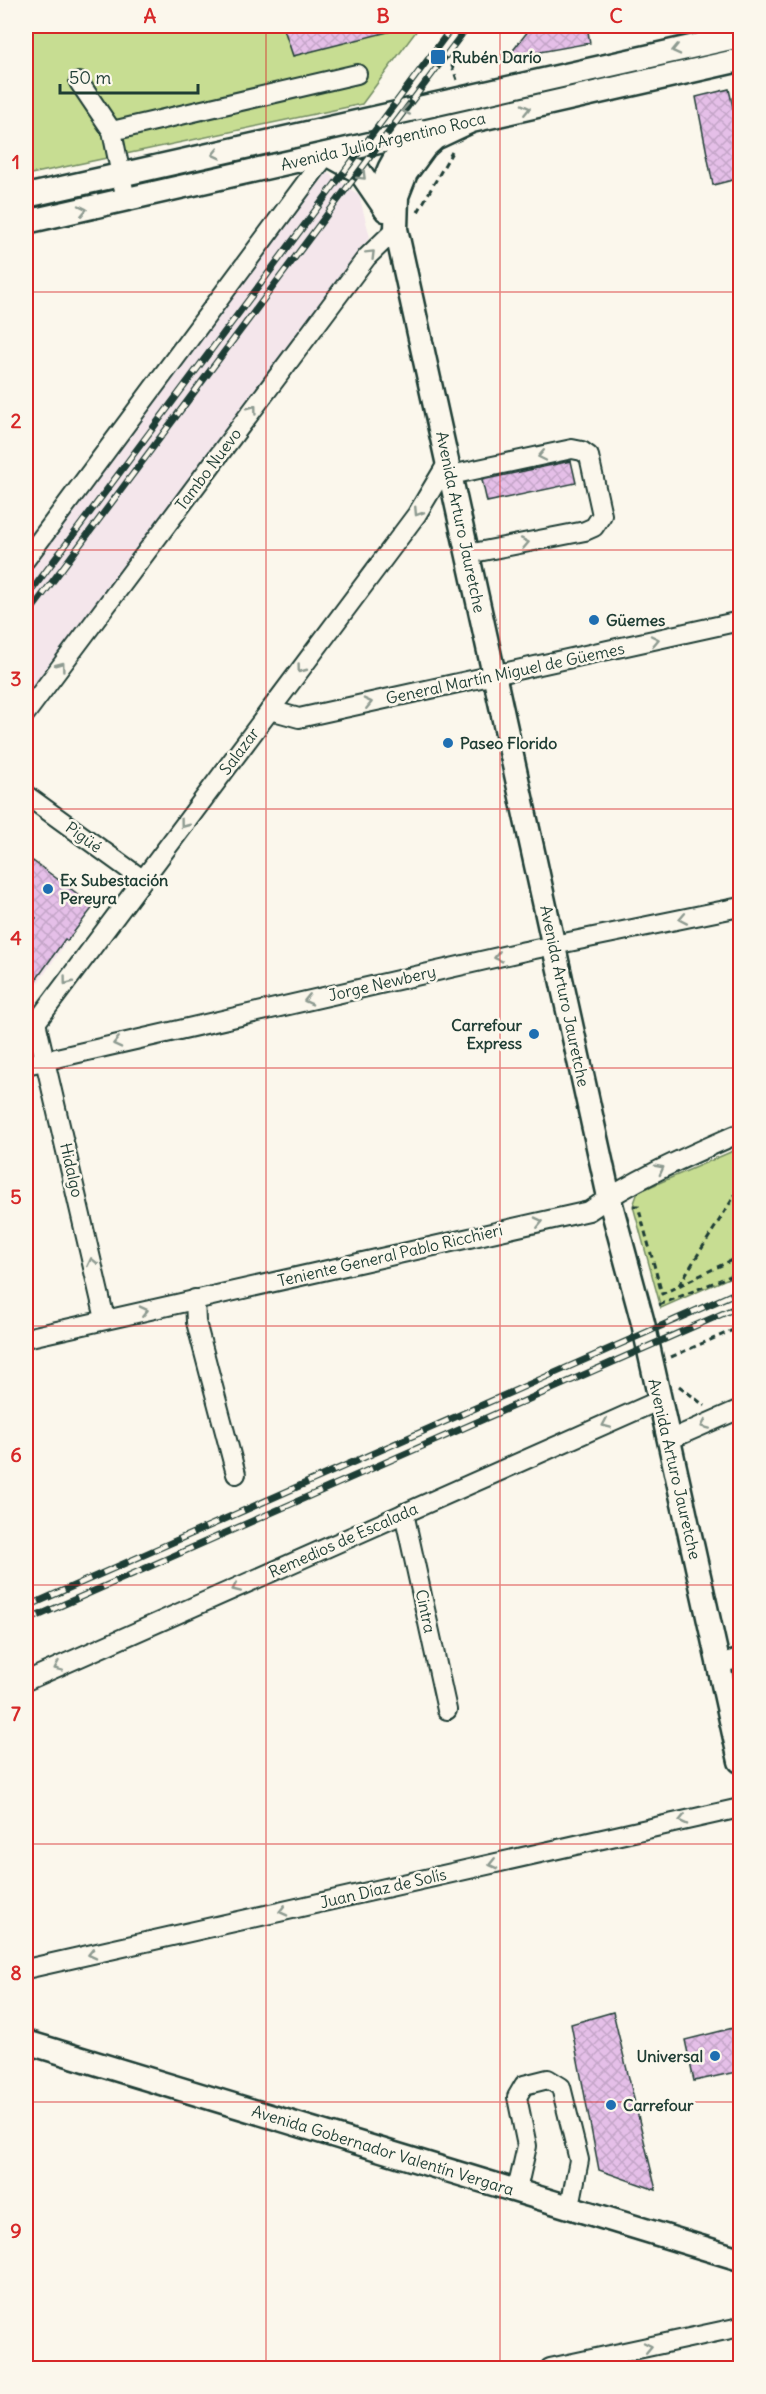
<svg xmlns="http://www.w3.org/2000/svg" width="766" height="2394" font-family="Delius,sans-serif">
<defs>
<pattern id="building-cross-hatch" width="8" height="8" patternUnits="userSpaceOnUse" patternTransform="scale(1.5)"><rect width="8" height="8" fill="#e5bfe8"/><path d="M0 0l8 8M0 8l8-8" fill="none" stroke="#c4a5c8"/></pattern>
</defs>
<rect width="100%" height="100%" fill="#fbf7ec"/>
<filter id="ink" filterUnits="userSpaceOnUse"><feTurbulence type="fractalNoise" baseFrequency=".0167" numOctaves="2"/><feDisplacementMap in="SourceGraphic" scale="12" xChannelSelector="R" yChannelSelector="G"/><feConvolveMatrix kernelMatrix="1 2 1 2 8 2 1 2 1" color-interpolation-filters="sRGB"/></filter>
<g filter="url(#ink)">
<g fill="#f4e6eb">
<path d="M324,170L359,195L370,237L26,699V574Z"/>
<path d="M26,910L67,941L26,1001Z"/>
</g>
<g fill="#c7dd92" stroke="#738d63" stroke-width="1.5">
<path d="M26,26H420L362,104L26,175Z"/>
<path d="M740,1148V1273L661,1308L633,1206L638,1192Z"/>
</g>
<g fill="url(#building-cross-hatch)" stroke="#1f3d34" stroke-width="1.5">
<path d="M283,26H392V31L293,56Z"/>
<path d="M532,26H587L590,43L507,58Z"/>
<path d="M729,89L741,145V178L713,185L696,97Z"/>
<path d="M571,461L576,483L487,502L482,480Z"/>
<path d="M33,861L94,906L67,941L65,939L26,994V933L36,918L26,910V872Z"/>
<path d="M613,2012L656,2190L599,2170L571,2024Z"/>
<path d="M741,2026V2071L694,2081L685,2040Z"/>
</g>
<g fill="none" stroke-linecap="round" stroke-linejoin="round">
<g stroke="#1f3d34" stroke-width="22">
<g id="minor">
<path d="M79,82L112,131L126,200"/>
<path d="M112,131L357,74"/>
<path d="M451,475L572,449L582,451L589,456L602,515L594,527L585,531L468,554"/>
<path d="M26,559L327,154"/>
<path d="M270,710L299,718L740,621"/>
<path d="M26,713L367,257L396,229"/>
<path d="M26,795L142,879"/>
<path d="M36,1022L105,1319"/>
<path d="M26,1036L417,514L448,462"/>
<path d="M26,1065L525,951L740,907"/>
<path d="M195,1299L196,1322L236,1474"/>
<path d="M26,1338L589,1211C636,1178 688,1156 740,1133"/>
<path d="M669,1440L740,1409"/>
<path d="M404,1513L447,1710"/>
<path d="M719,1664L740,1658"/>
<path d="M26,1681L660,1400"/>
<path d="M26,1969L740,1808"/>
<path d="M517,2190L527,2146L517,2097L524,2085L548,2079L561,2087L579,2160L570,2206"/>
<path d="M550,2368L740,2327"/>
</g>
</g>
<g stroke="#1f3d34" stroke-width="27">
<g id="major">
<path d="M469,122L435,138L425,147L406,173L397,196L396,229L609,1197L643,1323L740,1761"/>
<path d="M327,154L360,172L386,210"/>
<path d="M26,196L740,36"/>
<path d="M386,210C386,201 384,190 385,181C389,162 406,143 420,131"/>
<path d="M26,222L740,60"/>
<path d="M26,2042L740,2259"/>
</g>
</g>
<g stroke="#1f3d34" stroke-width="3" stroke-dasharray="6 4.5" stroke-linecap="butt">
<path d="M457,80L452,66L461,53"/>
<path d="M418,212L452,152"/>
<path d="M633,1206H638L662,1294L740,1256"/>
<path d="M679,1285L740,1187"/>
<path d="M659,1305L740,1272"/>
<path d="M671,1357L740,1327"/>
<path d="M679,1386L705,1406"/>
</g>
<use href="#minor" stroke="#fbf7ec" stroke-width="18"/>
<use href="#major" stroke="#fbf7ec" stroke-width="22"/>
<g stroke="#1f3d34" stroke-width="7">
<g id="rail">
<path d="M26,598L453,26"/>
<path d="M26,617L468,26"/>
<path d="M26,1607L740,1291"/>
<path d="M26,1621L740,1306"/>
</g>
</g>
<use href="#rail" stroke="#fbf7ec" stroke-width="4.5" stroke-dasharray="14" stroke-linecap="butt"/>
</g>
<defs><path id="oneway-chevron" d="M-2-3.5L2.5 0L-2 3.5" fill="none" stroke-width="1.6" stroke-linecap="round" stroke-linejoin="round" transform="scale(1.5)"/></defs>
<g stroke="#8d9a90">
<use href="#oneway-chevron" transform="translate(676 50) rotate(167)"/>
<use href="#oneway-chevron" transform="translate(526 109) rotate(-13)"/>
<use href="#oneway-chevron" transform="translate(406 110) rotate(169)"/>
<use href="#oneway-chevron" transform="translate(216 154) rotate(167)"/>
<use href="#oneway-chevron" transform="translate(362 176) rotate(45)"/>
<use href="#oneway-chevron" transform="translate(83 210) rotate(-12)"/>
<use href="#oneway-chevron" transform="translate(371 254) rotate(-45)"/>
<use href="#oneway-chevron" transform="translate(253 409) rotate(-53)"/>
<use href="#oneway-chevron" transform="translate(542 456) rotate(168)"/>
<use href="#oneway-chevron" transform="translate(418 512) rotate(123)"/>
<use href="#oneway-chevron" transform="translate(525 543) rotate(-11)"/>
<use href="#oneway-chevron" transform="translate(655 640) rotate(-12)"/>
<use href="#oneway-chevron" transform="translate(61 666) rotate(-53)"/>
<use href="#oneway-chevron" transform="translate(301 669) rotate(127)"/>
<use href="#oneway-chevron" transform="translate(368 703) rotate(-13)"/>
<use href="#oneway-chevron" transform="translate(184 824) rotate(127)"/>
<use href="#oneway-chevron" transform="translate(683 919) rotate(169)"/>
<use href="#oneway-chevron" transform="translate(498 957) rotate(167)"/>
<use href="#oneway-chevron" transform="translate(67 981) rotate(127)"/>
<use href="#oneway-chevron" transform="translate(308 1000) rotate(167)"/>
<use href="#oneway-chevron" transform="translate(117 1043) rotate(167)"/>
<use href="#oneway-chevron" transform="translate(660 1169) rotate(-28)"/>
<use href="#oneway-chevron" transform="translate(539 1222) rotate(-13)"/>
<use href="#oneway-chevron" transform="translate(92 1262) rotate(-103)"/>
<use href="#oneway-chevron" transform="translate(144 1311) rotate(-13)"/>
<use href="#oneway-chevron" transform="translate(606 1424) rotate(156)"/>
<use href="#oneway-chevron" transform="translate(705 1425) rotate(156)"/>
<use href="#oneway-chevron" transform="translate(236 1588) rotate(156)"/>
<use href="#oneway-chevron" transform="translate(58 1667) rotate(156)"/>
<use href="#oneway-chevron" transform="translate(683 1820) rotate(167)"/>
<use href="#oneway-chevron" transform="translate(493 1864) rotate(167)"/>
<use href="#oneway-chevron" transform="translate(283 1911) rotate(167)"/>
<use href="#oneway-chevron" transform="translate(92 1954) rotate(167)"/>
<use href="#oneway-chevron" transform="translate(648 2347) rotate(-12)"/>
</g>
</g>
<path fill="none" stroke="#d62828" stroke-width="1.5" stroke-opacity="0.55" d="M266,26V2368M500,26V2368M26,292H740M26,550H740M26,809H740M26,1068H740M26,1326H740M26,1585H740M26,1844H740M26,2102H740"/>
<g fill="#1f6fb2" stroke="#fbf7ec" stroke-width="2">
<rect x="430" y="49" width="16" height="16" rx="3"/>
<circle cx="594" cy="620" r="6"/>
<circle cx="448" cy="743" r="6"/>
<circle cx="48" cy="889" r="6"/>
<circle cx="534" cy="1034" r="6"/>
<circle cx="715" cy="2056" r="6"/>
<circle cx="611" cy="2105" r="6"/>
</g>
<g text-anchor="middle" stroke-width="5" stroke-linejoin="round" paint-order="stroke">
<g font-size="16" font-weight="bold" fill="#1f3d34" stroke="#fbf7ec" text-anchor="start">
<text x="452" y="63">Rubén Darío</text>
<text x="606" y="626">Güemes</text>
<text x="460" y="749">Paseo Florido</text>
<text x="60" y="886">Ex Subestación<tspan x="60" dy="18">Pereyra</tspan></text>
<text x="522" y="1031" text-anchor="end">Carrefour<tspan x="522" dy="18">Express</tspan></text>
<text x="703" y="2062" text-anchor="end">Universal</text>
<text x="623" y="2111">Carrefour</text>
</g>
<g font-size="16" fill="#1f3d34" stroke="#fbf7ec">
<text transform="translate(383 141) rotate(-13)" y="6">Avenida Julio Argentino Roca</text>
<text transform="translate(208 469) rotate(-53)" y="6">Tambo Nuevo</text>
<text transform="translate(461 522) rotate(78)" y="6">Avenida Arturo Jauretche</text>
<text transform="translate(505 673) rotate(-12)" y="6">General Martín Miguel de Güemes</text>
<text transform="translate(239 751) rotate(-53)" y="6">Salazar</text>
<text transform="translate(84 837) rotate(36)" y="6">Pigüé</text>
<text transform="translate(382 983) rotate(-13)" y="6">Jorge Newbery</text>
<text transform="translate(565 996) rotate(78)" y="6">Avenida Arturo Jauretche</text>
<text transform="translate(72 1170) rotate(77)" y="6">Hidalgo</text>
<text transform="translate(390 1255) rotate(-13)" y="6">Teniente General Pablo Ricchieri</text>
<text transform="translate(675 1469) rotate(77)" y="6">Avenida Arturo Jauretche</text>
<text transform="translate(343 1540) rotate(-24)" y="6">Remedios de Escalada</text>
<text transform="translate(426 1611) rotate(78)" y="6">Cintra</text>
<text transform="translate(383 1888) rotate(-13)" y="6">Juan Díaz de Solís</text>
<text transform="translate(383 2150) rotate(17)" y="6">Avenida Gobernador Valentín Vergara</text>
</g>
</g>
<rect width="766" height="2394" fill="none" stroke="#fbf7ec" stroke-width="66"/>
<path d="M60 84v9h138v-9" fill="none" stroke="#1f3d34" stroke-width="3"/>
<text x="69" y="84" font-size="18" fill="#1f3d34" stroke="#fbf7ec" stroke-width="4.5" paint-order="stroke">50 m</text>
<rect x="33" y="33" width="700" height="2328" fill="none" stroke="#d62828" stroke-width="2"/>
<g font-size="20" text-anchor="middle" font-weight="bold" fill="#d62828">
<text x="150" y="23">A</text>
<text x="383" y="23">B</text>
<text x="616" y="23">C</text>
<text x="16" y="169">1</text>
<text x="16" y="428">2</text>
<text x="16" y="686">3</text>
<text x="16" y="945">4</text>
<text x="16" y="1204">5</text>
<text x="16" y="1462">6</text>
<text x="16" y="1721">7</text>
<text x="16" y="1980">8</text>
<text x="16" y="2238">9</text>
</g>
</svg>
